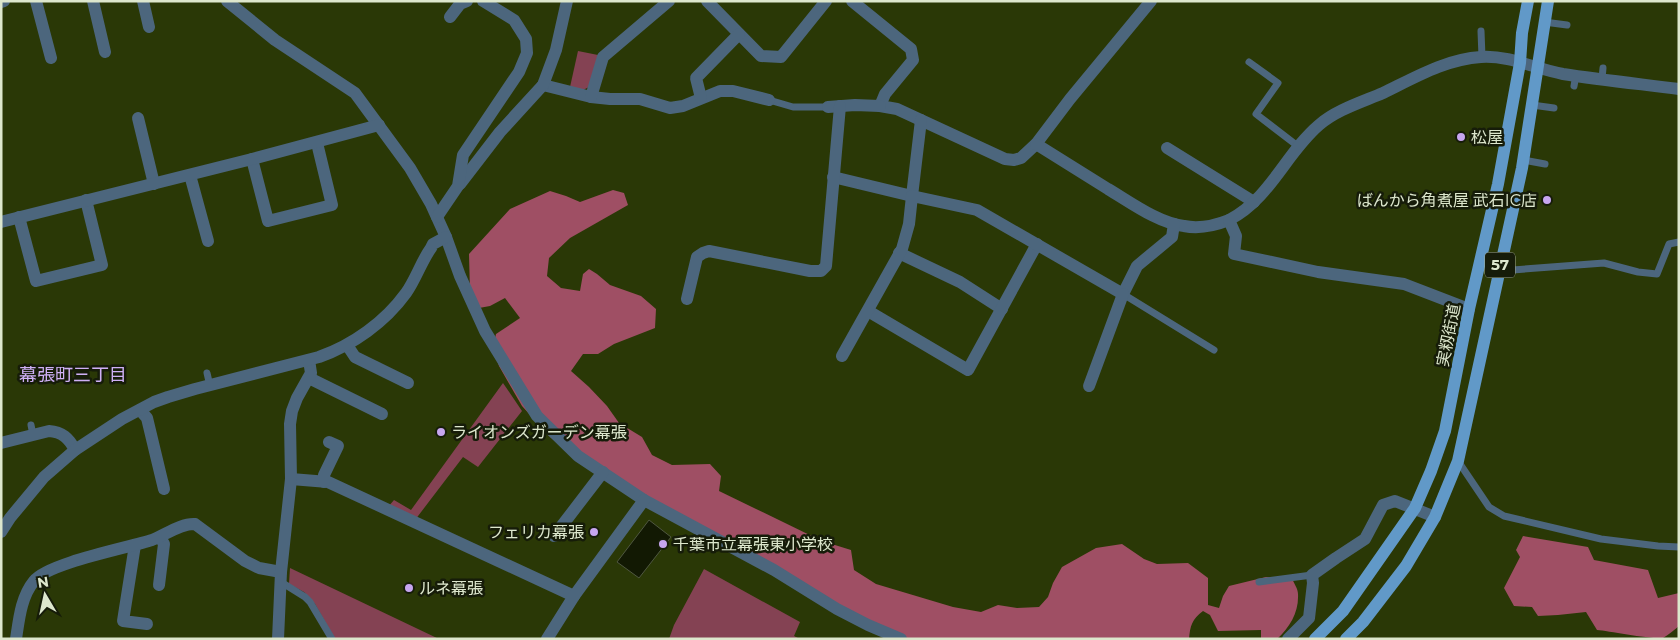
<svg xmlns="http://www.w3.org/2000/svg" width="1680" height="640" font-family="Montserrat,'Noto Sans JP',sans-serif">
<rect width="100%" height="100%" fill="#2a3806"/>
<g fill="#844253">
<path d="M578,51L598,55L589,87L583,90L570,87Z"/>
<path d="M503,383L522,411L478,467L463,457L415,520L388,507L394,500L411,510Z"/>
<path d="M290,568L439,639H335L315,604L304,592L289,584Z"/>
<path d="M704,569L800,622L794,636L800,639H669L674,625Z"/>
</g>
<g fill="#9f4f64">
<path d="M613,190L624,193L628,205L570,238L549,258L547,276L561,288L580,291L583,274L589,269L597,274L610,285L641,296L656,309L655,328L614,344L598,354H583L571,371L589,387L607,406L619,423L642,437L652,455L672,465L710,464L721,476L719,491L822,541L851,550L854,570L876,584L953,607L981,612L998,605L1017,608L1039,607L1048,597L1053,583L1062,567L1096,548L1122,544L1144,559L1157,564L1188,563L1208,578V605L1219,608L1223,596L1229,586L1266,577L1292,579C1294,583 1298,589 1298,594C1299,612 1290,627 1277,639H1261V630L1218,631L1210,615L1203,611C1192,619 1190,626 1189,639H893L582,462L550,437L522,406L499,366L493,347L496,334L520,318L505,298L490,306L479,308L470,292L469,254L510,209L550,191L566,196L580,202Z"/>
<path d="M1523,536L1588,547L1594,560L1648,570L1658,598L1679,593V626C1674,630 1668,635 1663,638C1655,640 1609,631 1597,630L1586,612L1558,615L1538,616L1532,607L1514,606L1504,588L1520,557L1516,550Z"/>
</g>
<path fill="#121903" stroke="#4f5740" d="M649,520L671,537L639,578L617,562Z"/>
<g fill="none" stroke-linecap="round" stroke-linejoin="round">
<g stroke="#4c667d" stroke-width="7">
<path d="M1544,22L1567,25"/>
<path d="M1481,31L1482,57"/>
<path d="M1249,62L1278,83L1256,114L1299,147"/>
<path d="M1602,79L1603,68"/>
<path d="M1574,86L1576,75"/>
<path d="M769,100L793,107H828"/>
<path d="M1532,105L1554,108"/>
<path d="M1523,160L1545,164"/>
<path d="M1499,271L1604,263L1638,272L1657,274L1669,244L1679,242"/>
<path d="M1123,294L1214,350"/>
<path d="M207,373L210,386"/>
<path d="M31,425L33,435"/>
<path d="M1458,461L1489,507L1504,516L1601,539L1658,546L1679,547"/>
<path d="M281,582L305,597L310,602L332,639"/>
<path d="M1259,582L1312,575"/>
</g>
<g stroke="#4c667d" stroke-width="12">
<path d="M36,1L51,58"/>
<path d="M93,1L105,52"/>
<path d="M143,1L149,27"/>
<path d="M227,1L275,40L355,93L410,168L431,204L446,237L460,276L485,331L537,416L578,456L644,500L774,570L837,609L868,625L901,639"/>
<path d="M707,1L761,56L781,57L826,1"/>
<path d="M852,1L911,49L913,60L885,94L880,106L897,109L1005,159L1014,160L1021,158L1036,144L1070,99L1151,1"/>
<path d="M1,2L4,1"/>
<path d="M450,17L460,4L467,1"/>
<path d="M543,85L591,97L610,99H640L670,108L683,106L720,91H733L769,100"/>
<path d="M591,97L603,57L669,1"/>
<path d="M701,98L696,78L739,34"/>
<path d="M828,107L855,105L880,106"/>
<path d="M138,118L154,184"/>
<path d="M1036,144C1060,159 1084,174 1108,189C1130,202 1158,223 1184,226C1199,229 1214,226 1229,220"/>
<path d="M1167,148L1254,202"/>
<path d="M252,159L268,221L332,205L317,143"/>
<path d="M190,175L208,241"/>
<path d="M833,177L912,196L921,120"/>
<path d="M460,184L500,132L543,85L556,50L567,1"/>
<path d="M19,217L36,281L102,265L86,200"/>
<path d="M437,217L458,186L463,155L519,72L527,53L526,39L514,20L483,1"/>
<path d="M1,222L252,159L379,125"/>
<path d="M899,253L960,282L1002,309"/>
<path d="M687,299L697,257L703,253L709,251L810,271H821L826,266L840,106"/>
<path d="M1469,309L1404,284L1318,272L1234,254L1236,236L1229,220C1270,199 1286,153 1319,125C1336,110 1362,102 1383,93C1414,78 1446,59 1481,57C1509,55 1536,69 1563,74C1601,80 1640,84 1679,89"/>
<path d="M868,311L968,370L1037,244"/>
<path d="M347,345L355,357L408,383"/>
<path d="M842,356L902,249L909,224L912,196L977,210L1123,294L1137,266L1172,237L1174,224"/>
<path d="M309,378L382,414"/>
<path d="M1089,386L1123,294"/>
<path d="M140,410L147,418L164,489"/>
<path d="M1,443L49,431C62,432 69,438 75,450"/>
<path d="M291,479L328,482L574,596"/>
<path d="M324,482V475L338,446L329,442"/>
<path d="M554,536L603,472"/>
<path d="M135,545L123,621L147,624"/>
<path d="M159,585L164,544L160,537"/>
<path d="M16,639C19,619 21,597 34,581C48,563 127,548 152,540C165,535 181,523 195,524L245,561L259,568L281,572"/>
<path d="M278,639L281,572L291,479L290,424L292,411L297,398L311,373L309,360"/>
<path d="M547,639L574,596L644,500"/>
<path d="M1288,639L1309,618L1313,583L1312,575L1336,558L1365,539L1383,505L1395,501L1435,517"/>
</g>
<path stroke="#4c667d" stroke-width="12" d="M1,532L10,518L44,477L75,450L122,419L154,402L168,397L195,389L319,357C353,345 385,322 406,293C416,279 421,262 431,248L433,244L446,237"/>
<g stroke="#6199c8" stroke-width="12">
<path d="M1315,639L1343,611L1415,508L1431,471L1445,431L1469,309L1498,184L1520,63L1522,33L1528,1"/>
<path d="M1346,639L1363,622L1406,566L1435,517L1458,461L1522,168L1548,1"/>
</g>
</g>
<g fill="#c7a6ef" stroke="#161c09" stroke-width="2">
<circle cx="1461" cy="137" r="5"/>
<circle cx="1547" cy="200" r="5"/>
<circle cx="441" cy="432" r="5"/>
<circle cx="594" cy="532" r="5"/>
<circle cx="663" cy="544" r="5"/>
<circle cx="409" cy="588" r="5"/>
</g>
<g text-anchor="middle" stroke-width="5" stroke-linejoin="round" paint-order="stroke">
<rect fill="#161c09" stroke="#a1aa92" stroke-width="1" x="1485" y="252.5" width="30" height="25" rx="4"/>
<g font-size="15" font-weight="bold" fill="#dde7cd">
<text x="1500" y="270">57</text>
</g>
<g font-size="16" fill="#dde7cd" stroke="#161c09" text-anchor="start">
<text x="1471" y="143">松屋</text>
<text x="1537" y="206" text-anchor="end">ばんから角煮屋 武石IC店</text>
<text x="451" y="438">ライオンズガーデン幕張</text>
<text x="584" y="538" text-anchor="end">フェリカ幕張</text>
<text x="673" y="550">千葉市立幕張東小学校</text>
<text x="419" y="594">ルネ幕張</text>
</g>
<g font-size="16" fill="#dde7cd" stroke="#161c09">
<text transform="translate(1448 335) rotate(-79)" y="6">実籾街道</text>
</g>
<g font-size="18" fill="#cfb0f5" stroke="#161c09">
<text x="73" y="381">幕張町三丁目</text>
</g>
</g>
<rect width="1680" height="640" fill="none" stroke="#dde7cd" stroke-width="5"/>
<g transform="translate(45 595) rotate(351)" stroke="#161c09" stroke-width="4" paint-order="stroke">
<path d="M0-4L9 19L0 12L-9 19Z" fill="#dde7cd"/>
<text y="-8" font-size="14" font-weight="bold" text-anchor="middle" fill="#dde7cd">N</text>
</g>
</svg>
